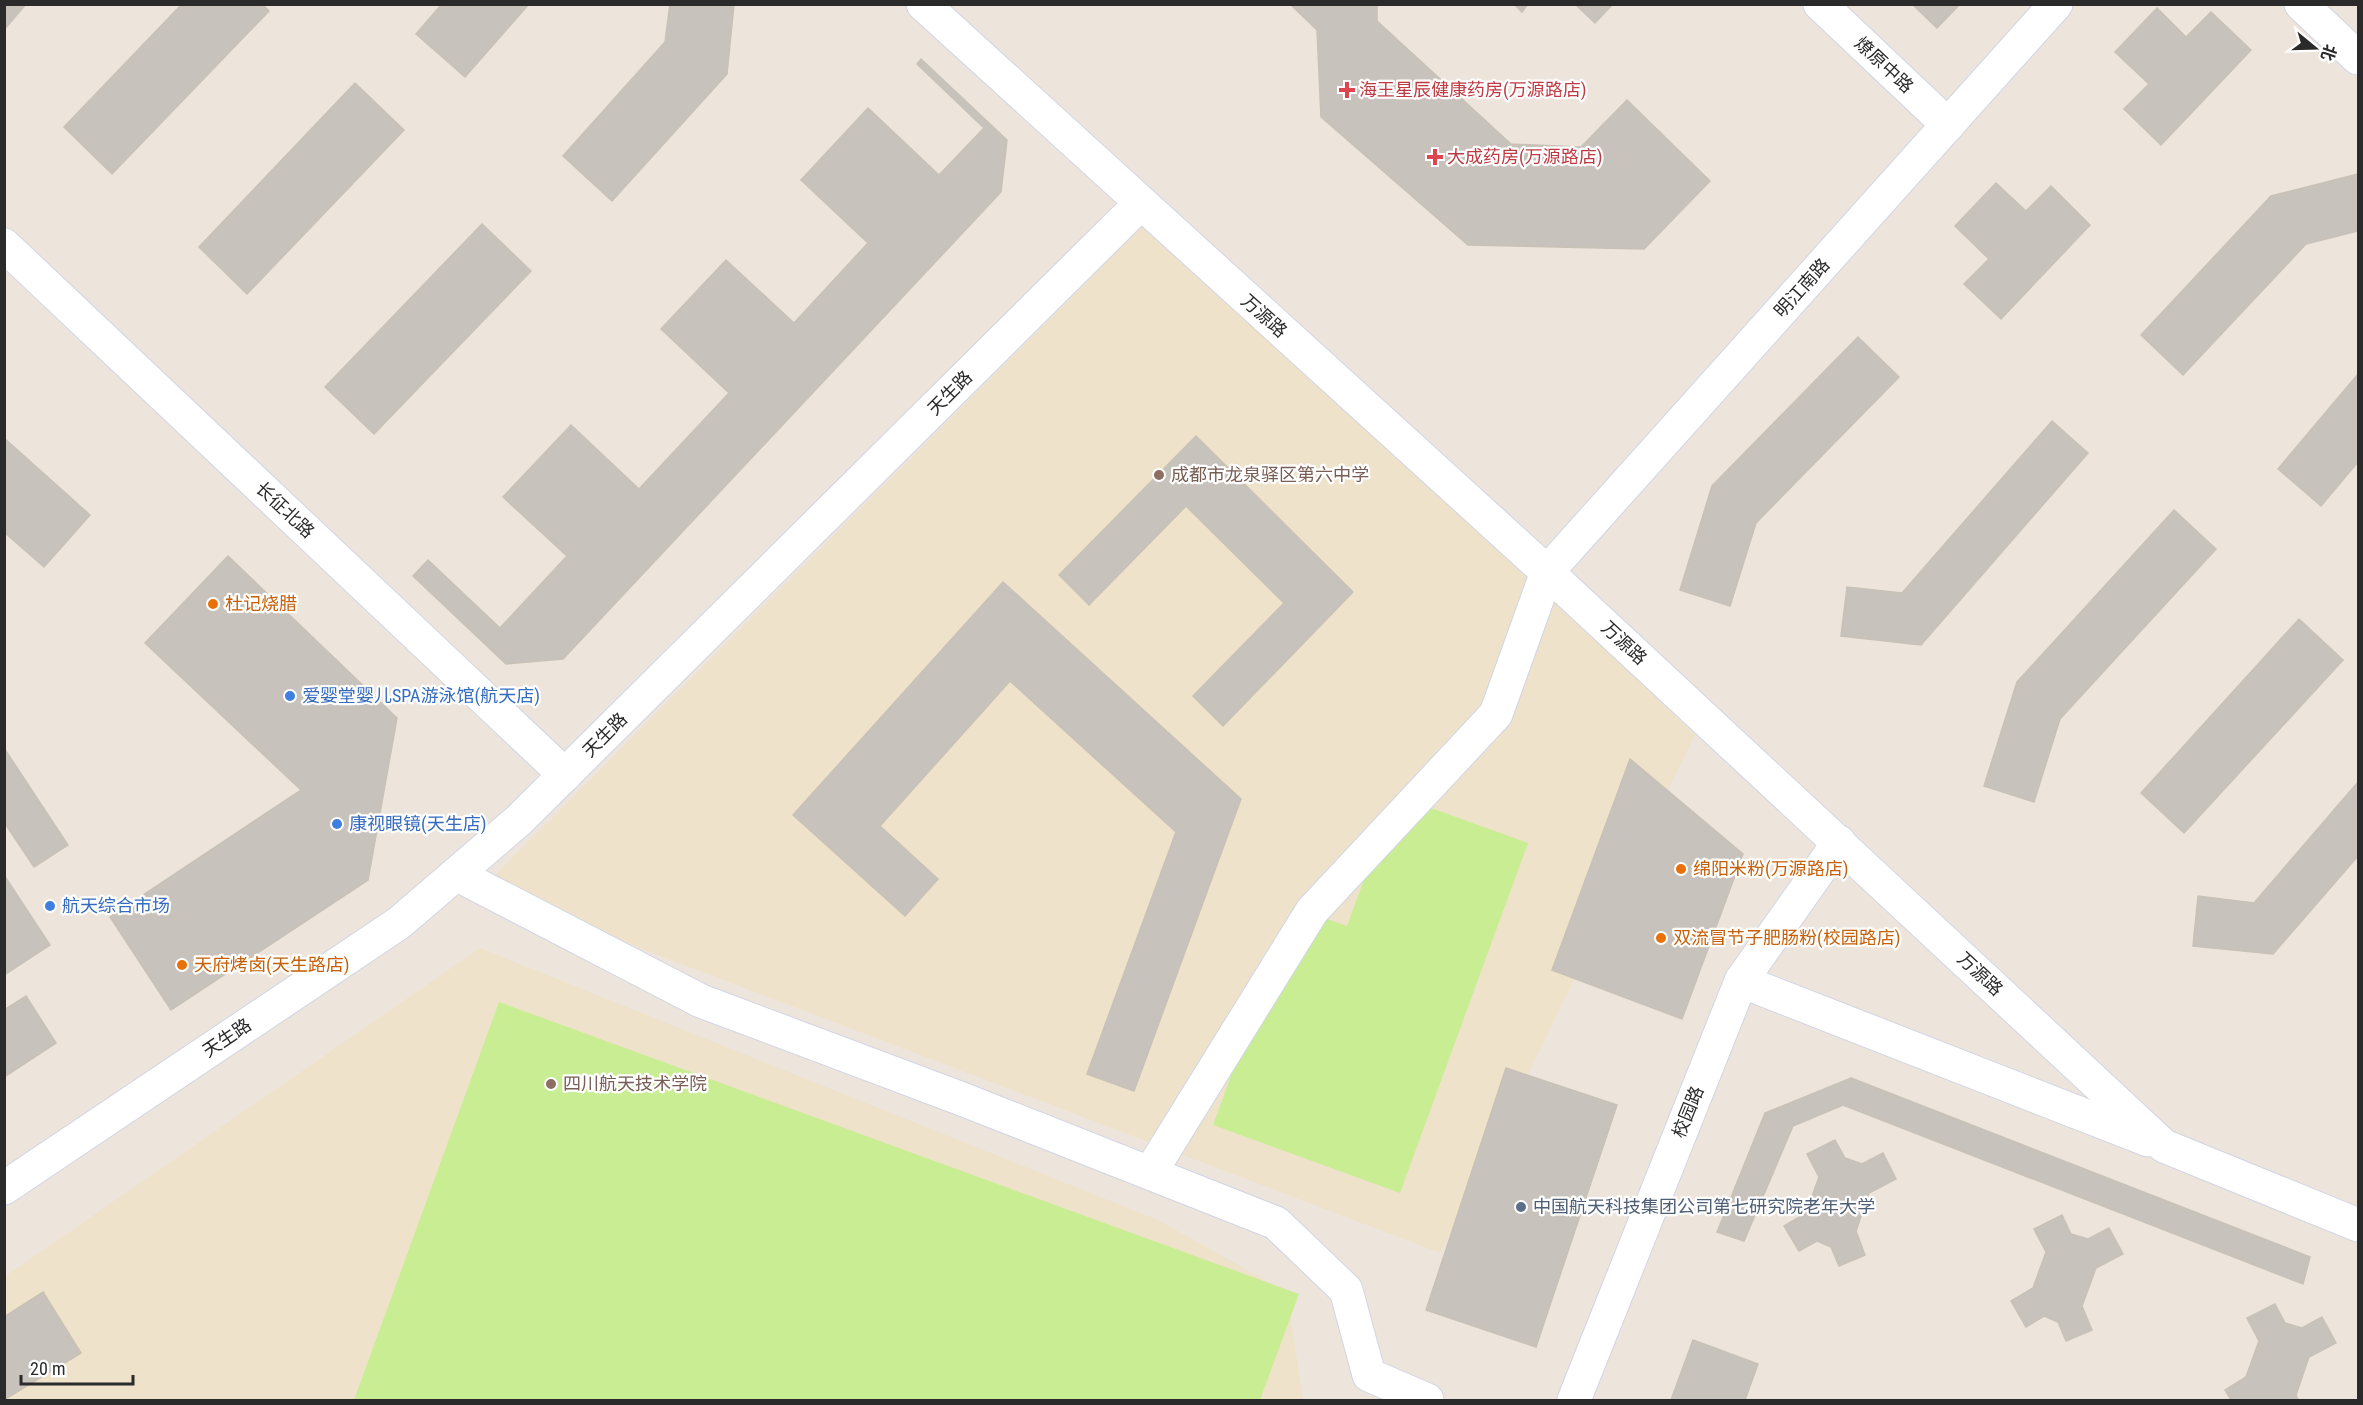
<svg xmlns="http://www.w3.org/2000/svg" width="2363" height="1405" font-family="'Roboto Condensed','Noto Sans SC',sans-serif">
<rect width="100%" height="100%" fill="#ede5dc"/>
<g fill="#efe2cb">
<path d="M1153,216L1695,735L1440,1253L482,888Z"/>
<path d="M480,948L1158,1220L1287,1292L1303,1400H5L4,1277Z"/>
</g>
<g fill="#c9ed92">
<path d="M1395,795L1528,843L1400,1193L1213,1125L1293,907L1347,926Z"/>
<path d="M499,1002L1299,1294L1260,1400H354Z"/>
</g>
<g fill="#c8c2bc" stroke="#c8c1b6" stroke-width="1.5">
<path d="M4,4H26L4,30Z"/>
<path d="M182,4H262L269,11L112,174L64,127Z"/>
<path d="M442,4H529L465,77L416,34Z"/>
<path d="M670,4H734L727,74L612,201L563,156L665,42Z"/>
<path d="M1290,4H1377V21L1511,144L1581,147L1627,100L1710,181L1644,249L1468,245L1321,117L1317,30Z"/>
<path d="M1514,4H1528L1522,12Z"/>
<path d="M1575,4H1613L1595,23Z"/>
<path d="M1912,4H1960L1937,28Z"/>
<path d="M2157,8L2186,37L2211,12L2251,50L2161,145L2124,109L2149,84L2115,52Z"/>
<path d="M921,59L1007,140L1001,192L563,659L506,664L413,576L428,560L500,628L567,556L503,497L571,425L639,489L729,393L661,329L726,260L794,323L868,243L801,180L868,108L939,175L984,128L917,64Z"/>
<path d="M355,83L404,130L247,294L199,247Z"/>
<path d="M2358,174V231L2306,244L2183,375L2141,335L2271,196Z"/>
<path d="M1996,183L2026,211L2051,186L2090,225L2001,319L1964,284L1989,259L1955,226Z"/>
<path d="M482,224L531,271L374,434L325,387Z"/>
<path d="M1858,337L1899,377L1756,523L1730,606L1680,590L1712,486Z"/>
<path d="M2358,374V462L2321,506L2278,469Z"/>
<path d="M2052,421L2088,453L1921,645L1841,636L1847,587L1902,593Z"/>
<path d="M1196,436L1353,592L1223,726L1193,696L1284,603L1186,506L1089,605L1059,575Z"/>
<path d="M4,438L90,515L44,567L4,532Z"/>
<path d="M2174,510L2216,549L2060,719L2034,802L1984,786L2017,682Z"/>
<path d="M228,556L397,718L368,880L171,1010L110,917L301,790L145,643Z"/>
<path d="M1003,582L1241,799L1134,1091L1087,1074L1176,832L1010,681L880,826L938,879L905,916L793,815Z"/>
<path d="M2299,619L2343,660L2184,833L2141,793Z"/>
<path d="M4,748L68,845L34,867L4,822Z"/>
<path d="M1630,759L1743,854L1682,1019L1552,970Z"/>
<path d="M2358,782V856L2273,954L2193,946L2198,896L2254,903Z"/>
<path d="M4,875L50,945L4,975Z"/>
<path d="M26,996L56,1043L4,1077V1010Z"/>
<path d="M1506,1068L1617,1105L1536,1347L1426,1310Z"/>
<path d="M1851,1078L2310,1257L2303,1284L1843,1105L1793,1126L1744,1241L1717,1232L1765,1113Z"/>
<path d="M1835,1140L1845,1158L1862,1164L1883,1153L1896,1179L1869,1193L1856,1231L1865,1255L1839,1266L1831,1247L1817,1241L1799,1251L1784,1226L1806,1213L1819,1177L1807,1154Z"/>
<path d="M2062,1215L2071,1234L2088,1239L2109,1228L2123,1254L2096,1268L2082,1306L2092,1330L2066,1341L2058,1322L2044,1316L2026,1327L2011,1301L2033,1288L2046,1252L2034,1229Z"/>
<path d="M43,1292L81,1353L4,1400V1317Z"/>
<path d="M2275,1304L2285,1323L2302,1328L2322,1317L2336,1343L2309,1357L2296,1395L2298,1400H2231L2225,1390L2246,1377L2259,1341L2247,1318Z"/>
<path d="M1693,1340L1758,1364L1745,1400H1671Z"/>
</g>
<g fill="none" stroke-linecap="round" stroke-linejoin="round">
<g stroke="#d1d5e4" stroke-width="35">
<g id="street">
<path d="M1820,4L1948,125"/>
<path d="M2301,4L2358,58"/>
<path d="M456,874L701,1001L962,1099L1276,1223L1346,1290L1369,1375L1427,1400"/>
<path d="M1150,1173L1312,911L1496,714L1547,572L2056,4"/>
<path d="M4,1188L399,923L519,820L1140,204"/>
<path d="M1574,1400L1741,981L1839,842"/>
</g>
</g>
<g stroke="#d1d5e4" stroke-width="35">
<g id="secondary">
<path d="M923,4L1547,572L2164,1146L2358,1225"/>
<path d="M4,245L565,775"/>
<path d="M1741,981L2148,1140"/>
</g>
</g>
<use href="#street" stroke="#fff" stroke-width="33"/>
<use href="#secondary" stroke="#fff" stroke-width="33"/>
</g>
<g fill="#e0444e" stroke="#fff" stroke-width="2">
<path d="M1344 81h6v6h6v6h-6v6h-6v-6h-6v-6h6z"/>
<path d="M1432 148h6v6h6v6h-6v6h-6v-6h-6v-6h6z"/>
</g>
<g fill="#8d6e63" stroke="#fff" stroke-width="2">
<circle cx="1159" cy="475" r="6"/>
<circle cx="551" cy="1084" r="6"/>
</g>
<g fill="#e8710a" stroke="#fff" stroke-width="2">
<circle cx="213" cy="604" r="6"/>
<circle cx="1681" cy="869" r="6"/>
<circle cx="1661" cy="938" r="6"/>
<circle cx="182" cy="965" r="6"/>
</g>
<g fill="#3f7fe0" stroke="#fff" stroke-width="2">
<circle cx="290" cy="696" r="6"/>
<circle cx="337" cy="824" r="6"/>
<circle cx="50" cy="906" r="6"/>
</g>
<circle fill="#5c6f8a" stroke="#fff" stroke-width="2" cx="1521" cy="1207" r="6"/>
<g text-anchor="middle" stroke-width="4.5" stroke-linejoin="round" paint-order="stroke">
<g font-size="18" fill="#2a2a2a" stroke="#fff">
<text transform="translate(1884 65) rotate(43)" y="6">燎原中路</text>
<text transform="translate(1802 288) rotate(-48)" y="6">明江南路</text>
<text transform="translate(1264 316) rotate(42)" y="6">万源路</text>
<text transform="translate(950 393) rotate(-45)" y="6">天生路</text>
<text transform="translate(285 510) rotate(43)" y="6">长征北路</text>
<text transform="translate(1624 643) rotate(43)" y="6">万源路</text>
<text transform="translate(605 735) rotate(-45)" y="6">天生路</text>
<text transform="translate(1980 974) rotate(43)" y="6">万源路</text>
<text transform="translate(227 1038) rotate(-34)" y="6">天生路</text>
<text transform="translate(1688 1112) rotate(-68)" y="6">校园路</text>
</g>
<g font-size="18" fill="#be3a42" stroke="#fff" text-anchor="start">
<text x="1359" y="96">海王星辰健康药房(万源路店)</text>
<text x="1447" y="163">大成药房(万源路店)</text>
</g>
<g font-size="18" fill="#785e54" stroke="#fff" text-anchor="start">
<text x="1171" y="481">成都市龙泉驿区第六中学</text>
<text x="563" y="1090">四川航天技术学院</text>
</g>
<g font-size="18" fill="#c56008" stroke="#fff" text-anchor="start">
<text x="225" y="610">杜记烧腊</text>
<text x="1693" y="875">绵阳米粉(万源路店)</text>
<text x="1673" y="944">双流冒节子肥肠粉(校园路店)</text>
<text x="194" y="971">天府烤卤(天生路店)</text>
</g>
<g font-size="18" fill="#366cbe" stroke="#fff" text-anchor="start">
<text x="302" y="702">爱婴堂婴儿SPA游泳馆(航天店)</text>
<text x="349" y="830">康视眼镜(天生店)</text>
<text x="62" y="912">航天综合市场</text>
</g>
<g font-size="18" fill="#4e5e75" stroke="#fff" text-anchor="start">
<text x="1533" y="1213">中国航天科技集团公司第七研究院老年大学</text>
</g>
</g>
<rect width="2363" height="1405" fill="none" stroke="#2a2a2a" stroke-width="12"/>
<g transform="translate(2315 48) rotate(109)" stroke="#ffffff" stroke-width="4.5" paint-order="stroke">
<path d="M0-4.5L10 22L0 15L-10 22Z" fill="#2a2a2a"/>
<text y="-9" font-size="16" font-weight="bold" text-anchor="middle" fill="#2a2a2a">北</text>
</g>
<path d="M21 1375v9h112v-9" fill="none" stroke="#2a2a2a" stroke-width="3"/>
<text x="30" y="1375" font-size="18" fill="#2a2a2a" stroke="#ffffff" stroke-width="4.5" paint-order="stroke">20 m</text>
</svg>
